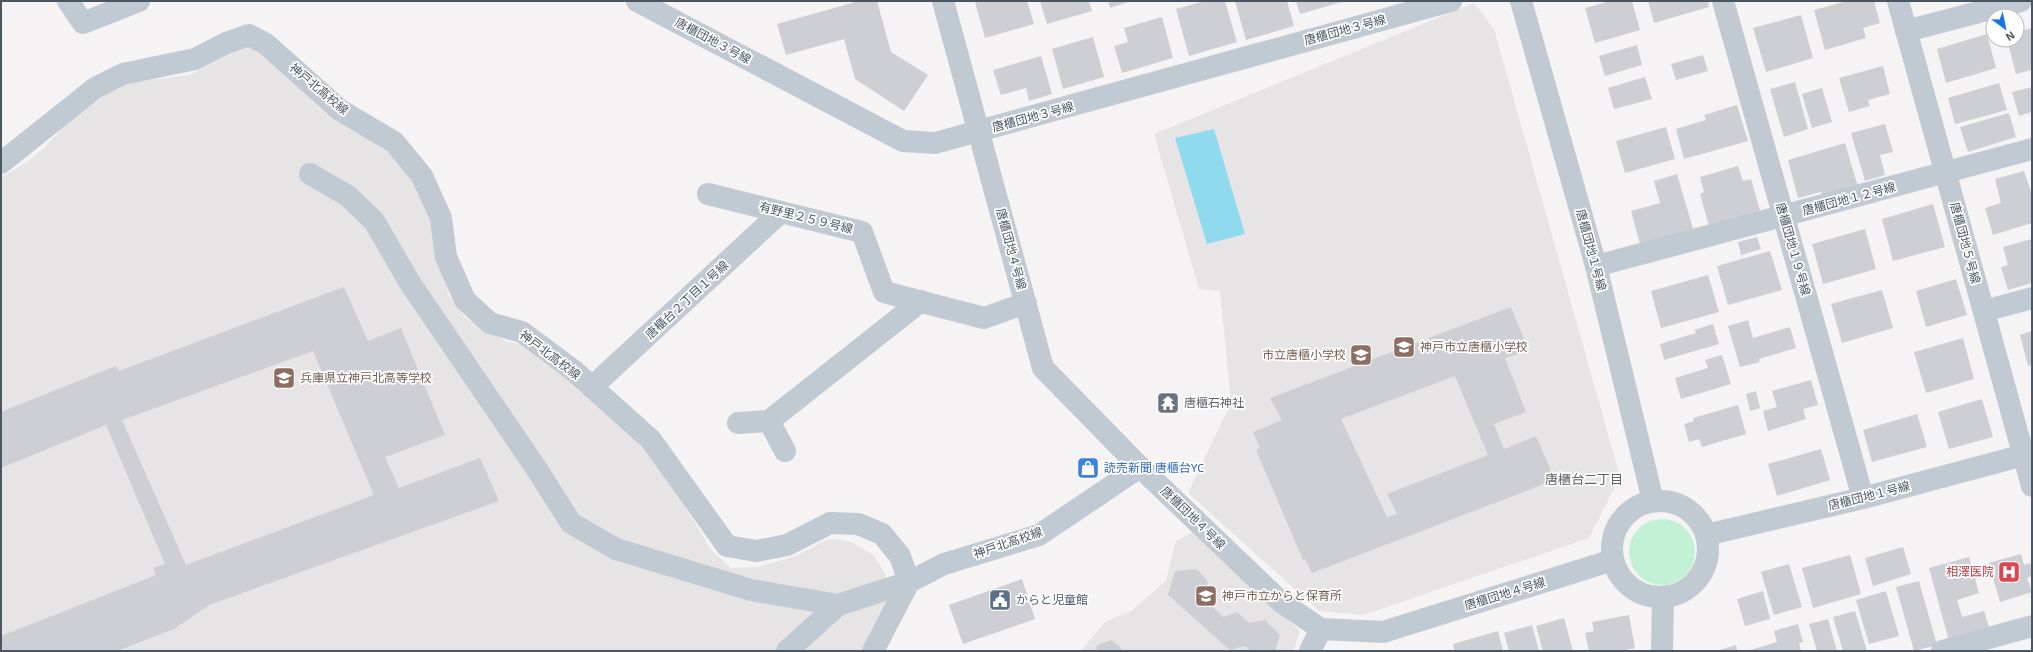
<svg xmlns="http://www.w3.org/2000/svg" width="2033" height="652" font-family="'Exo 2','Noto Sans JP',sans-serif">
<rect width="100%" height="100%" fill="#f5f3f3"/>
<g fill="#e6e4e5">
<path d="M1474,3L1494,29L1620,477L1589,538L1363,615L1319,611L1188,493L1231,403L1220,291L1199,289L1154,134Z"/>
<path d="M242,43L260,54L334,114L369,135L416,176L447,272V293L466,318L507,342L531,345L657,460L711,550L731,568L758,567L796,556L826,540L839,539L853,543L873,555L884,571L890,595L864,651H1V177L26,163L43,149L74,116L110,92L134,82L190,75L212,63L229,49Z"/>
<path d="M1193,532L1300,631L1293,651H1081L1106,621L1130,612L1166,581L1176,541Z"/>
</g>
<circle fill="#c3f1d5" cx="1662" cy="552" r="33"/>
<path fill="#90daee" d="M1214,129L1245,234L1207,244L1175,138Z"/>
<g fill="#cdcfd5" fill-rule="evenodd">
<path d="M859,1H877L891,52L928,75L904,111L855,79L844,39L786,55L777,24Z"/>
<path d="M978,1H1027L1034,24L985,38L975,2Z"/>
<path d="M1040,1H1089L1092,11L1047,24Z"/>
<path d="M1108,1H1131L1110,8Z"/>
<path d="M1205,1H1225L1237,42L1189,56L1176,9Z"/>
<path d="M1235,1H1287L1294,26L1246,40Z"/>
<path d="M1296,1H1345L1300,14Z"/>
<path d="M1611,1H1632L1640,30L1595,43L1585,8Z"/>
<path d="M1648,1H1708L1709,7L1654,23Z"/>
<path d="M1848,1H1874L1880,23L1863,28L1866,38L1825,50L1814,10Z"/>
<path d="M1801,15L1813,58L1766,72L1753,28Z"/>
<path d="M1162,17L1173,58L1122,73L1114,46L1128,42L1124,28Z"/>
<path d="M2032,28V70L2016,74L2007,40H2017V32Z"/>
<path d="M1987,34L1996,68L1946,83L1937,49Z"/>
<path d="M1093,37L1104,77L1063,89L1052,49Z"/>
<path d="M1637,45L1642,65L1605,76L1599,56Z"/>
<path d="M1703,55L1708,71L1676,80L1671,64Z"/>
<path d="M1041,56L1052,94L1029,101L1026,88L1001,95L993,70Z"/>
<path d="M1883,66L1890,94L1868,100L1870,106L1849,112L1839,78Z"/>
<path d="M1645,77L1652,99L1614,109L1608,88Z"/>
<path d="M1795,82L1808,129L1784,137L1770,89Z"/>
<path d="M1999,83L2007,110L1955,124L1948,98Z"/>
<path d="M2032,87V112L2019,116L2012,92Z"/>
<path d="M1822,88L1832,122L1812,128L1802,94Z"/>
<path d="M1737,105L1748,141L1684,159L1676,129L1706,120L1704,115Z"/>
<path d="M2009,113L2016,137L1968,152L1960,127Z"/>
<path d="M1885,124L1893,152L1880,155L1885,175L1865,181L1851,133Z"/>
<path d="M1666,127L1675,159L1625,173L1616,141Z"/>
<path d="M1845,143L1858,187L1822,198L1821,192L1798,198L1788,160Z"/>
<path d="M1738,166L1743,181L1751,179L1760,211L1709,226L1700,194L1704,192L1700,177Z"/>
<path d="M2024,171L2032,194V223L1993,235L1985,208L2001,203L1995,179Z"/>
<path d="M1677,174L1694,232L1641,248L1631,211L1660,203L1654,181Z"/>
<path d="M1933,204L1945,247L1893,261L1882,219Z"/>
<path d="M1865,229L1876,269L1823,284L1812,244Z"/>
<path d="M1757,237L1761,249L1741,255L1738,242Z"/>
<path d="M2032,239V283L2008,290L2001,267L2008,265L2003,247Z"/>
<path d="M1770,251L1782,290L1728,305L1717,266Z"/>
<path d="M1708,275L1719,312L1661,328L1651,291Z"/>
<path d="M1956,279L1967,315L1926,327L1916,291Z"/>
<path d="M344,287L368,341L401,328L445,435L385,457L399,488L480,458L499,501L209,605L174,629L117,651H3L1,636L156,575L153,568L165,564L106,425L1,468V412L116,366L119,371ZM313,351L374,495L186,565L122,420Z"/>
<path d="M1882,290L1893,328L1842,343L1831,304Z"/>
<path d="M1511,307L1529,351L1505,358L1526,412L1494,424L1504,449L1536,436L1555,480L1312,573L1305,559L1303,560L1256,450L1260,448L1253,432L1282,420L1270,398ZM1455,376L1488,455L1387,494L1397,514L1387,517L1341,419Z"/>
<path d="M1748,320L1753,338L1790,327L1796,348L1759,359L1760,362L1740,367L1728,326Z"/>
<path d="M1713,324L1719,344L1664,360L1660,344L1696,333L1694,330Z"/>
<path d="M2032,331V365L2028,366L2020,335Z"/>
<path d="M1963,338L1974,379L1926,393L1914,352Z"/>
<path d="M1722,355L1731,384L1681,399L1675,378L1708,368L1705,360Z"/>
<path d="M1811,380L1818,405L1803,409L1806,419L1768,431L1763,411L1777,407L1772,391Z"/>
<path d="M1756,391L1760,408L1750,411L1746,394Z"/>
<path d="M1982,399L1993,437L1949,449L1938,412Z"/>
<path d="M1738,405L1746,434L1702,447L1699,439L1689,442L1684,424L1694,421L1693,418Z"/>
<path d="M1917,414L1927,447L1872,462L1863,430Z"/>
<path d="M1821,449L1830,480L1777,496L1768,464Z"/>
<path d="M1903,547L1911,574L1873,586L1865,558Z"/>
<path d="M2021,554L2024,565L2030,563L2032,570V576L2027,578L2032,592L2000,602L1989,563Z"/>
<path d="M1850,555L1861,594L1813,608L1802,568Z"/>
<path d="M1969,557L1979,593L1957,600L1962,617L1984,611L1990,630L1949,641L1929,568Z"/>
<path d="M1789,564L1802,607L1774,615L1761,572Z"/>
<path d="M1197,569L1208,582L1203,597L1223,617L1237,612L1249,623L1265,620L1280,635L1275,651H1251L1245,646L1230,650L1168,595L1175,571Z"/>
<path d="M1022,579L1035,619L963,644L949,605Z"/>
<path d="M1919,581L1937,645L1914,651L1896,587Z"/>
<path d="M1763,591L1770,619L1745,626L1737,599Z"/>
<path d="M1886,591L1899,636L1869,644L1856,600Z"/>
<path d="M1855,611L1867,651H1843L1833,617Z"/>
<path d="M1629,615L1635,648L1621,651H1589L1585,633L1594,631L1592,622Z"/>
<path d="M1564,618L1573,651H1543L1536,626Z"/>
<path d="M1828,619L1837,651H1817L1809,624Z"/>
<path d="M1798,624L1803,642L1799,643L1801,651H1747L1777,642L1774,631Z"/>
<path d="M1532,625L1539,651H1509L1504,633Z"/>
<path d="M1498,631L1503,651H1455L1453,644Z"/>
<path d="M1112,640L1124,651H1096L1097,645Z"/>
<path d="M1736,645L1737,651H1716Z"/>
</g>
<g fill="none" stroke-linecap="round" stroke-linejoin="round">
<g stroke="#c1cad2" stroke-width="22">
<path d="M68,1L83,23L139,1"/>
<path d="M637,1L903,141L935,143L1451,1"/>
<path d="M943,1L1043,368L1140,467L1281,602L1321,629L1383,632L1613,560"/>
<path d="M1521,1L1596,266L1653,501"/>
<path d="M1723,1L1863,498"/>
<path d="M1898,1L2032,486"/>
<path d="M1906,31L2021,1"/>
<path d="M1,163L95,88L123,74L195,59L226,43L249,35L266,44L340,110L394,142L422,176L441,218L446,257L465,300L490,323L522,332L573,370L651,440L727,546L756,551L787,545L830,523L858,524L882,534L900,556L909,582L944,564L1039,535L1140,467"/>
<path d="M310,174L348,196L374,221L410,283L536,468L571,523L616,549L751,590L838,605L909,582"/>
<path d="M708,194L862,232L884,292L984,318L1026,303"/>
<path d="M1596,266L2032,149"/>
<path d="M1984,311L2032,298"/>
<path d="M592,387L781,212"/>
<path d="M769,421L921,301"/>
<path d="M738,423L769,421L785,451"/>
<circle cx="1660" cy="549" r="48"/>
<path d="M1706,535L1863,498L2032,453"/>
<path d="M787,651L838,605"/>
<path d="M873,651L909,582"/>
<path d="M1310,651L1321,629"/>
<path d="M1662,651L1663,597"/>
<path d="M1942,651L2032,626"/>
</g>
</g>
<defs>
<g id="school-square" transform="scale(1.15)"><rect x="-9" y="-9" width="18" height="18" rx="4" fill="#8d6e63" stroke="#fff"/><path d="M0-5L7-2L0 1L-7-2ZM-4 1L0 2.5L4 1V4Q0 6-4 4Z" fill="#fff"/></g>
<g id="temple-square" transform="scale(1.15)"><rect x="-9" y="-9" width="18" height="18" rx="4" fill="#6b7280" stroke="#fff"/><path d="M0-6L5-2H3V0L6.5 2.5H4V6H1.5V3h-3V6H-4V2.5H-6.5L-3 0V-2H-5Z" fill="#fff"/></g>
<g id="shop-square" transform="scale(1.15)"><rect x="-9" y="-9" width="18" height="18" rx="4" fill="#3f7fe0" stroke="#fff"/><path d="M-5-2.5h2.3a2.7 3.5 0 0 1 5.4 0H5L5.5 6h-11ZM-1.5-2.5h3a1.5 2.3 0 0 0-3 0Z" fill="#fff"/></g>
<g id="hospital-square" transform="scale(1.15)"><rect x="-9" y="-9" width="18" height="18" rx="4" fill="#e0444e" stroke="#fff"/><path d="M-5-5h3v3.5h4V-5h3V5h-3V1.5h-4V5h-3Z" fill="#fff"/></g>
<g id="civic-square" transform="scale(1.15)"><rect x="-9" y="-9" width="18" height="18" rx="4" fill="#5c6f8a" stroke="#fff"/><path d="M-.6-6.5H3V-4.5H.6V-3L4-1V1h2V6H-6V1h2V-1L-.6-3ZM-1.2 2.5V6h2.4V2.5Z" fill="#fff"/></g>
</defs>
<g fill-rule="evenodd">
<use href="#school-square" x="1404" y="347"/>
<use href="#school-square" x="1361" y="355"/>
<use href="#school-square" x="284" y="378"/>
<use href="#temple-square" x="1168" y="403"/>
<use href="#shop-square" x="1088" y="468"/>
<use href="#hospital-square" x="2009" y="572"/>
<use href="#school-square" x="1206" y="596"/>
<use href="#civic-square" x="1000" y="600"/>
</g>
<g text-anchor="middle" stroke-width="3.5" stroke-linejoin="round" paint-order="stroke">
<g font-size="12" fill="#4a5661" stroke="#fff">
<text transform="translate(1345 30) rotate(-15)" y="4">唐櫃団地３号線</text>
<text transform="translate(713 41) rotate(28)" y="4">唐櫃団地３号線</text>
<text transform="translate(319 89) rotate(40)" y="4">神戸北高校線</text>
<text transform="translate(1033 117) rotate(-15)" y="4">唐櫃団地３号線</text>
<text transform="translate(1849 199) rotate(-15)" y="4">唐櫃団地１２号線</text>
<text transform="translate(806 218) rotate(14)" y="4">有野里２５９号線</text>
<text transform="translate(1965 243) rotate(75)" y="4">唐櫃団地５号線</text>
<text transform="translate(1011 249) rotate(75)" y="4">唐櫃団地４号線</text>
<text transform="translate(1793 249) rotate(74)" y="4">唐櫃団地１９号線</text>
<text transform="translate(1591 250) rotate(75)" y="4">唐櫃団地１号線</text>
<text transform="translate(687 300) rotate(-43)" y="4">唐櫃台２丁目１号線</text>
<text transform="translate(550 355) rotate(37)" y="4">神戸北高校線</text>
<text transform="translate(1869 496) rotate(-14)" y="4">唐櫃団地１号線</text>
<text transform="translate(1193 518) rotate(44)" y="4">唐櫃団地４号線</text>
<text transform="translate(1008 543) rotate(-19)" y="4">神戸北高校線</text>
<text transform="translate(1505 594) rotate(-17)" y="4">唐櫃団地４号線</text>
</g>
<g font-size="12" fill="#785e54" stroke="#fff" text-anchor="start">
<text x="1420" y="351">神戸市立唐櫃小学校</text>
<text x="1346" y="359" text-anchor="end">市立唐櫃小学校</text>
<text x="300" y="382">兵庫県立神戸北高等学校</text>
<text x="1222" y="600">神戸市立からと保育所</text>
</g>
<g font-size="12" fill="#5b616d" stroke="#fff" text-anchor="start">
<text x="1184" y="407">唐櫃石神社</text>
</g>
<g font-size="12" fill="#366cbe" stroke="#fff" text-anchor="start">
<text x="1104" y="472">読売新聞 唐櫃台YC</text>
</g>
<g font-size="12" fill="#be3a42" stroke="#fff" text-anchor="end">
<text x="1994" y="576">相澤医院</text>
</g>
<g font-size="12" fill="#4e5e75" stroke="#fff" text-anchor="start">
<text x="1016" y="604">からと児童館</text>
</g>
<g font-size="13" fill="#5f6368" stroke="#fff">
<text x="1584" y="484">唐櫃台二丁目</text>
</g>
</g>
<rect width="2033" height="652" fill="none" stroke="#4a5661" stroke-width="4"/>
<g transform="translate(2005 28) rotate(147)"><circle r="19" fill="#ffffff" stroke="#b7bbc0"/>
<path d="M0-3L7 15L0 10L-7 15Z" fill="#1a73e8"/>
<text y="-6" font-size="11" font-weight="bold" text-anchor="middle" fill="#4a5661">N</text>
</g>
</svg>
